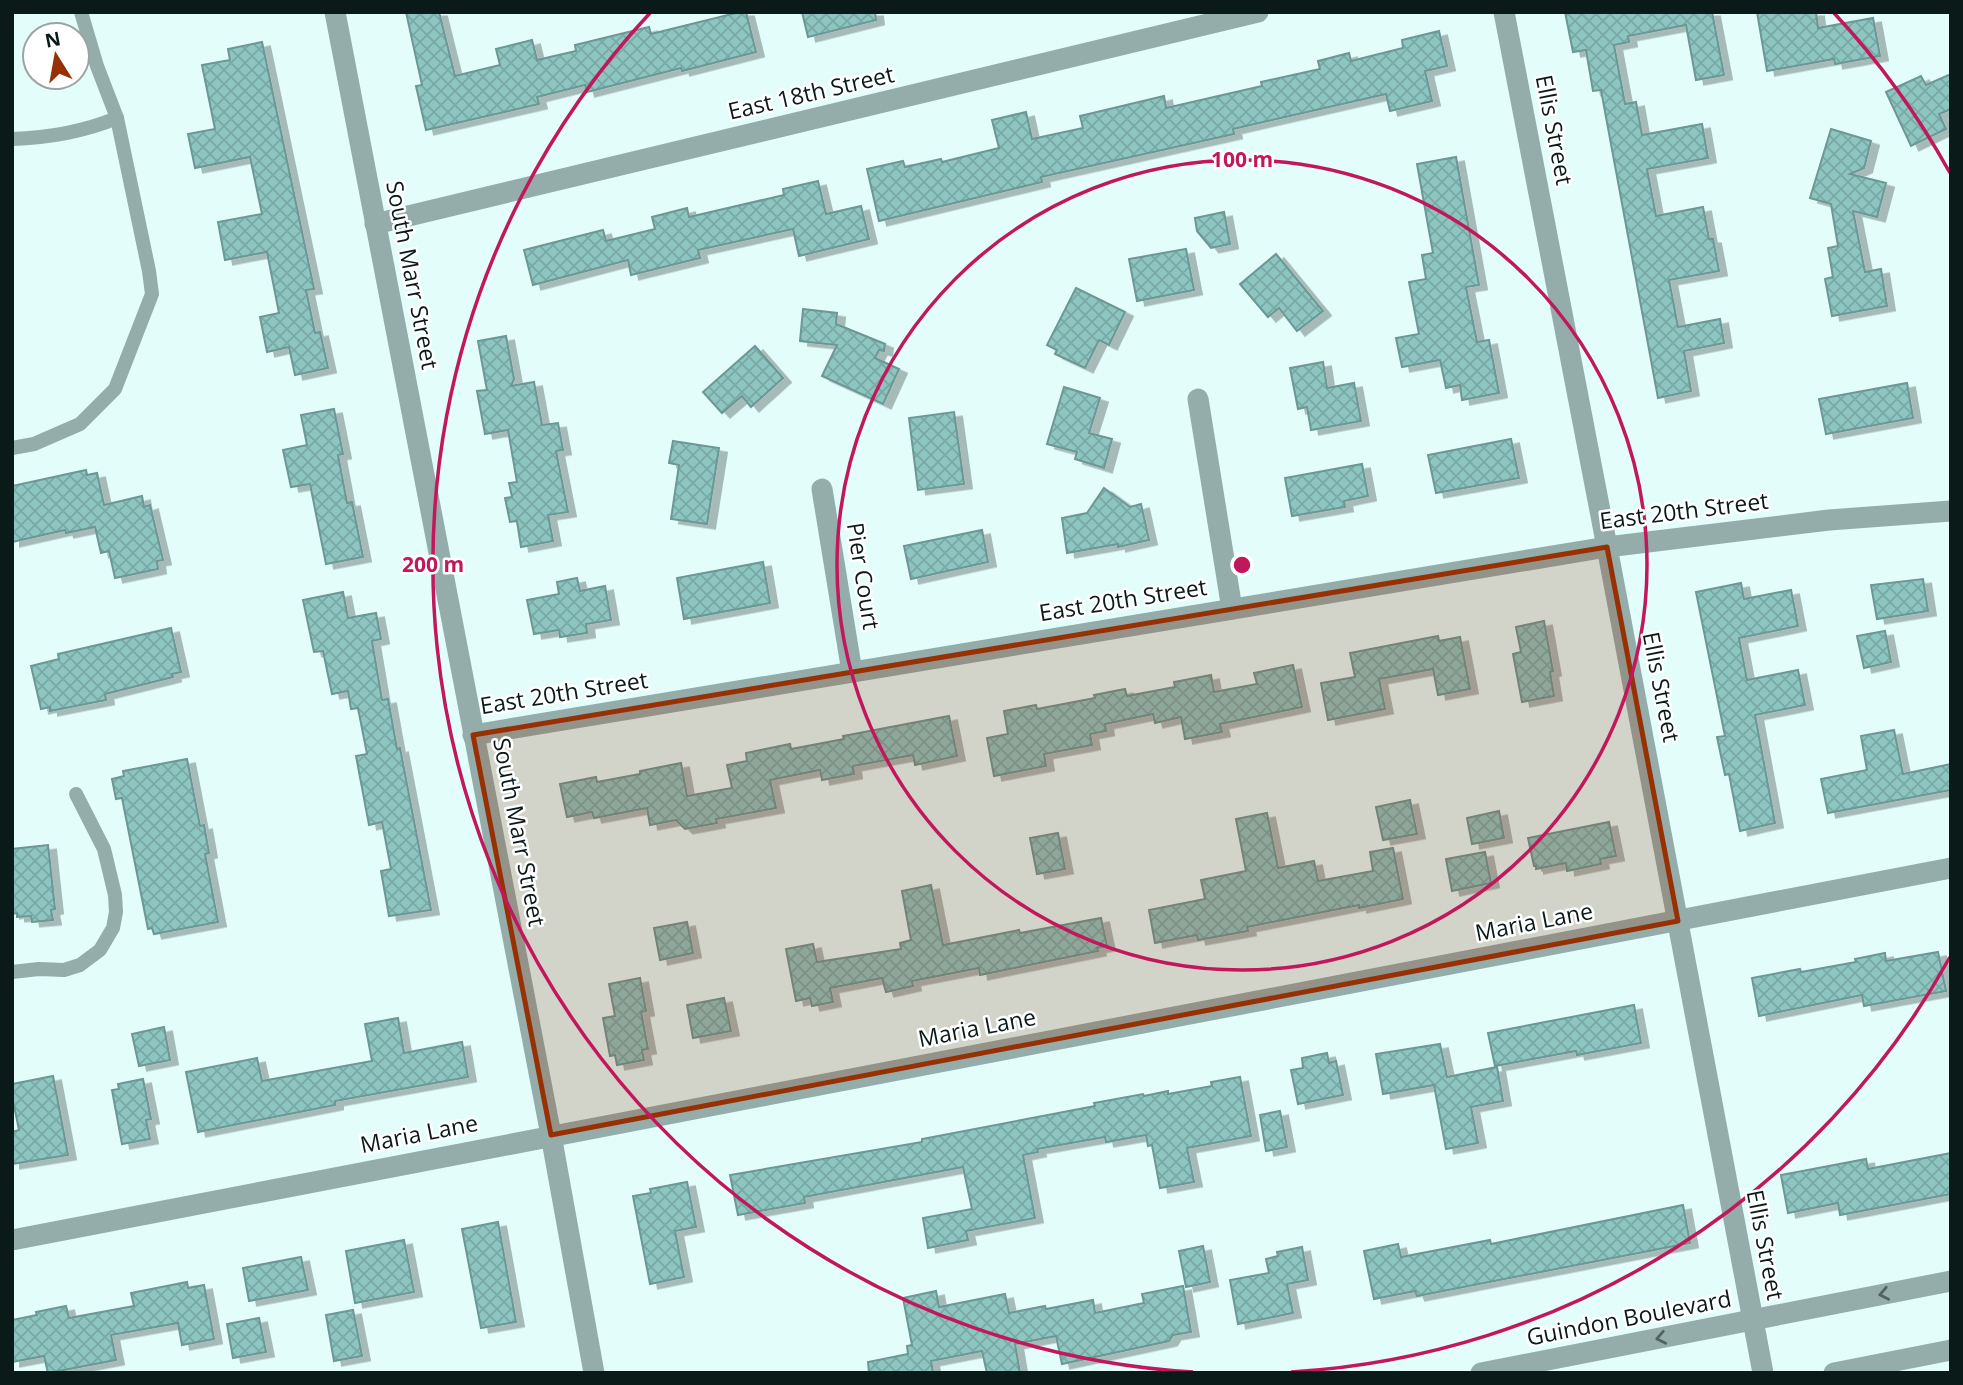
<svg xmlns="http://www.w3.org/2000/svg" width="1963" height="1385" font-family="'Open Sans',sans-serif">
<defs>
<pattern id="building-cross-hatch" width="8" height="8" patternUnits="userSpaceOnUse" patternTransform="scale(1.75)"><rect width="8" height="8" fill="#8dc5c1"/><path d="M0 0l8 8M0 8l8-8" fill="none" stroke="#78a9a5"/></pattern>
<filter id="shadow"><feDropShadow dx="8" dy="4.5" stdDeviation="0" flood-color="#0004"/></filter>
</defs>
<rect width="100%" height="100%" fill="#e3fdfb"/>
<g fill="url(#building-cross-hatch)" stroke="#6d9794" stroke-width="2" filter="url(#shadow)">
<path d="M406,12H439L455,76L500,65L496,49L532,40L537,60L576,51L575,45L649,27L651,34L740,12H746L756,52L682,71L681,68L587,92L585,85L537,97L539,104L426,130L416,86L422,85Z"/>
<path d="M802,12H875L876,20L808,37Z"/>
<path d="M1565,12H1712L1724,75L1696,80L1686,25L1628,36L1629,42L1614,45L1625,104L1636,102L1642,135L1702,124L1708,158L1647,169L1656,216L1703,207L1709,239H1713L1719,271L1669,280L1678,327L1720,319L1724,343L1684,351L1691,391L1658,398L1601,90L1593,91L1586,50L1573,52Z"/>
<path d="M1757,12H1816L1818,28L1873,18L1880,56L1835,64L1834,59L1767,71Z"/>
<path d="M1439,31L1447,66L1425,71L1432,101L1390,111L1386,94L1233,129L1234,134L1041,177L1042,182L879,221L867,169L903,161L905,167L941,159L942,162L999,148L992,120L1026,112L1032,139L1083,128L1080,116L1164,96L1166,108L1262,86L1261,82L1320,69L1318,61L1349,53L1351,61L1403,48L1402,40Z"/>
<path d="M262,42L314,289L306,290L315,333L320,332L328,368L295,375L289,347L267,352L260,317L279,313L267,252L225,260L218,222L262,214L250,157L195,168L188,134L215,129L202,65L230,60L228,49Z"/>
<path d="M1951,74V109L1939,114L1946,129L1911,146L1886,92L1921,76L1926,85Z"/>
<path d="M1831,129L1871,141L1864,168L1850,174L1886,183L1877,217L1853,211L1865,272L1881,269L1887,306L1832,316L1825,279L1833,277L1828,248L1838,246L1831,204L1810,198Z"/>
<path d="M1456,157L1479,285L1466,287L1477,342L1489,340L1499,393L1462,400L1460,385L1446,388L1440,360L1402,367L1396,338L1419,334L1409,282L1426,279L1422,255L1433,253L1417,164Z"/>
<path d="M818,181L826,214L861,206L869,239L799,256L793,229L698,250L700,258L631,275L628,260L533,285L524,250L603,230L606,241L655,229L652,217L687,208L689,217L784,195L783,189Z"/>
<path d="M1224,212L1230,244L1211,248L1197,231L1195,218Z"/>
<path d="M1186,249L1194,290L1137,301L1129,259Z"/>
<path d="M1276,254L1323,311L1297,331L1279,308L1268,317L1240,284Z"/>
<path d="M1076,288L1125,312L1109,345L1099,340L1085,368L1055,354L1057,350L1047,345Z"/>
<path d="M803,309L837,313L836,324L885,344L884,351L879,350L875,358L899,369L883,404L822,376L837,345L800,341Z"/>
<path d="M506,336L514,379L511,386L534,382L542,425L558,423L563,450L556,451L568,512L548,515L553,541L521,547L517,521L510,522L505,498L512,497L509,483L517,482L508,430L485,434L477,391L487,390L478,341Z"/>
<path d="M755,346L783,378L751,407L742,396L722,413L703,392Z"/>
<path d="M1323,362L1327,388L1354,383L1361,421L1311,430L1307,407L1298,409L1290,368Z"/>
<path d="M1907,383L1913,418L1826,434L1819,399Z"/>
<path d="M1064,387L1100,398L1089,433L1112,439L1104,468L1075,459L1077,452L1047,444Z"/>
<path d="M334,409L343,454L338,455L347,503L352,502L363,557L326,564L310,484L291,487L283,450L307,445L301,415Z"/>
<path d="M954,412L964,484L918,490L909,418Z"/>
<path d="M1511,439L1519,478L1436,493L1428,455Z"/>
<path d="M673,441L719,448L707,524L671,519L679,465L669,463Z"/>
<path d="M1362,464L1368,496L1344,501L1345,507L1292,516L1285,478Z"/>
<path d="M86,470L87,475L97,473L104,505L142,496L144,507L150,505L163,560L157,561L158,569L115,578L109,551L101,553L95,527L66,533L65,530L12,542V486Z"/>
<path d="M1104,488L1130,507L1141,504L1149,540L1118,547V544L1067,553L1062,518L1087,513Z"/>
<path d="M982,530L988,562L911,579L904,546Z"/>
<path d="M763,562L770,603L684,619L677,578Z"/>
<path d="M577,578L580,591L605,586L611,620L586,624L587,633L560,637L559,630L534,634L527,600L559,594L557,582Z"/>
<path d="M1923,579L1928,611L1877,619L1871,585Z"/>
<path d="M1741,583L1744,599L1791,590L1798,626L1739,638L1747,680L1798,670L1805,705L1755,715L1775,823L1740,831L1729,774L1725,775L1717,737L1725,736L1696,592Z"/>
<path d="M343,592L348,618L376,613L381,639L372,641L382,700L388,699L397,749L400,748L431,910L389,916L381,871L391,869L382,822L369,825L356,756L367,754L358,708L351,709L348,691L332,694L323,651L314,652L303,600Z"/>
<path d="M1544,621L1553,671L1550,672L1554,696L1522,702L1513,654L1521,652L1516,627Z"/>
<path d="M171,628L181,672L172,674L173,677L105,694L106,700L50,711V707L41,709L31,666L59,659L58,654Z"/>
<path d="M1885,631L1891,662L1864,668L1857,636Z"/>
<path d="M1438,636L1439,641L1460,637L1470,689L1438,695L1433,669L1379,679L1385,709L1328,720L1321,683L1355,677L1350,653Z"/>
<path d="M1293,665L1302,707L1220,724L1222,732L1185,739L1181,717L1155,723L1153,714L1105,724L1106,731L1090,734L1092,745L1044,754L1046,766L994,776L987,738L1008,734L1004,711L1036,705L1037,709L1095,698L1094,695L1125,689L1127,696L1175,687L1174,682L1211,675L1214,692L1257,684L1254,673Z"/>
<path d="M949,716L957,756L915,765L913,755L853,766L854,774L822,780L820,770L770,780L776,808L716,819L717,823L685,829L676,820L650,825L647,808L594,818L592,812L567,817L560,784L596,777L597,782L640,774V771L681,763L687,796L732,788L727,765L747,761L746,753L790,744L791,749L844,739L843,736Z"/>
<path d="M1894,730L1903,774L1951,764V790L1828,813L1821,779L1867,770L1861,736Z"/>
<path d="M187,759L200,826L204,825L209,853L205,854L218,922L154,934L152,928L148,929L122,798L116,799L112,779L124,776L123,771Z"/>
<path d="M1410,800L1417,834L1383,840L1376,807Z"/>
<path d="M1499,811L1504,838L1472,844L1467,818Z"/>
<path d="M1267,813L1278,868L1314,861L1318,881L1373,871L1370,852L1393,848L1403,899L1359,908V905L1247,927L1248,931L1198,940L1197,935L1155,943L1149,910L1205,899L1201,880L1246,871L1236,819Z"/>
<path d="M1609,822L1616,856L1600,859L1601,864L1567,871L1566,863L1536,869V866H1534L1528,838Z"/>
<path d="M1058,833L1065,869L1037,874L1030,838Z"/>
<path d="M48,845L55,909L51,910L53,920L32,922L31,916L17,917V913L12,914V849Z"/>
<path d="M1485,852L1491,883L1452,891L1446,859Z"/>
<path d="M931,885L943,945L1019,930L1020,933L1101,918L1107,946L1097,948L1098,951L980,975L979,968L912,981L913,986L886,992L882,978L830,988L833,1002L812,1006L810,998L796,1001L786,949L813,944L817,962L901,949L900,943L911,940L902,891Z"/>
<path d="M687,922L693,953L660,960L654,928Z"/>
<path d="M1938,952L1946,991L1864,1006L1862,995L1759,1016L1752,978L1800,969L1801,972L1856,962L1855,959L1885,953L1886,961Z"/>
<path d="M640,978L646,1011L641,1012L648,1049L642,1050L644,1060L617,1065L615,1055L610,1056L603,1018L615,1016L609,984Z"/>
<path d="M724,998L731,1031L693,1038L687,1005Z"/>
<path d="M1634,1005L1641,1043L1577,1055L1576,1051L1495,1066L1488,1033Z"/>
<path d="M398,1018L404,1053L462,1042L468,1077L335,1101V1105L198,1132L186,1072L257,1058L262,1081L372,1061L365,1024Z"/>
<path d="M164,1027L170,1060L139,1066L132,1034Z"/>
<path d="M1440,1044L1447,1077L1497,1067L1503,1101L1471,1107L1478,1143L1446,1149L1434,1085L1383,1094L1376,1054Z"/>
<path d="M1327,1053L1329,1063L1336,1061L1343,1095L1298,1104L1291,1070L1303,1068L1302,1058Z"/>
<path d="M53,1076L68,1155L12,1164V1132L19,1130L12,1096V1084Z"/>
<path d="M1240,1077L1251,1136L1187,1148L1194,1182L1160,1188L1152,1145L1148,1146L1146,1135L1106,1142L1105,1137L1037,1149L1038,1152L1023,1155L1035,1218L966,1231L968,1240L928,1248L923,1218L972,1209L963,1167L804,1197L805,1203L738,1215L730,1175L922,1142V1139L1095,1106L1094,1103L1143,1094L1144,1096L1168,1091V1094L1212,1086L1211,1082Z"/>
<path d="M143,1079L151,1119L146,1120L150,1139L122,1144L112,1090L119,1089L118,1084Z"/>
<path d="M1280,1111L1287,1147L1266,1151L1260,1115Z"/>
<path d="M1951,1153V1194L1840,1215L1838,1203L1788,1213L1781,1175L1866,1159L1868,1169Z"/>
<path d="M687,1182L696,1227L675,1231L684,1277L650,1284L633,1196L651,1193L650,1189Z"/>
<path d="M1683,1205L1690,1243L1417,1296L1415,1291L1374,1299L1364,1251L1398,1244L1401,1257L1490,1240L1491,1244Z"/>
<path d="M498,1222L516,1322L481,1328L462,1229Z"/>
<path d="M404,1240L414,1292L355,1303L346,1251Z"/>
<path d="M1203,1246L1210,1282L1186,1287L1179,1251Z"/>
<path d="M1302,1247L1308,1280L1287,1284L1293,1313L1238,1324L1230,1280L1269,1273L1266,1259L1278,1256L1277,1252Z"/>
<path d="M301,1257L308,1290L249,1301L243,1268Z"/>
<path d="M187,1282L188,1288L204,1285L214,1339L182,1345L178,1323L111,1335L116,1360L48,1373L44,1356L12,1362V1320L37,1315L36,1312L66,1306L69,1318L134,1306L131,1293Z"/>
<path d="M1183,1286L1191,1332L1173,1335L1169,1341L1062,1364L1056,1336L1015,1344L1020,1373H987L982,1351L931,1361L933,1373H869L868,1362L908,1354L907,1346L912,1345L903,1298L936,1291L939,1307L1005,1294L1009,1313L1045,1306L1046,1309L1093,1300L1095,1313L1144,1303L1142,1294Z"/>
<path d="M353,1310L362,1356L334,1361L326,1315Z"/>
<path d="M259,1318L266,1352L233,1358L227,1324Z"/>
</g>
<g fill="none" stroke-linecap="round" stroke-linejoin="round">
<g stroke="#94acaa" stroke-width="14">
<path d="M12,139C47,138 85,131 117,118"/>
<path d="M12,448L34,444L80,424L115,389L152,294L149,271L117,118L97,66L81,12"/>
<path d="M12,972L39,969L64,970L80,965L100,950L113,928L116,912L115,895L104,849L76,794"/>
</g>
<g stroke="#94acaa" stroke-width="21">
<path d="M335,12L551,1135L594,1373"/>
<path d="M1504,12L1607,547L1763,1373"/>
<path d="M375,224L1258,12"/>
<path d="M1198,399L1232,609"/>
<path d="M822,489L852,672"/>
<path d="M473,735L1607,547L1829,520L1951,511"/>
<path d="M12,1240C658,1114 1305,995 1951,868"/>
<path d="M1481,1373L1951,1281"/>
<path d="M1834,1373L1951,1350"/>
</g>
</g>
<defs><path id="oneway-chevron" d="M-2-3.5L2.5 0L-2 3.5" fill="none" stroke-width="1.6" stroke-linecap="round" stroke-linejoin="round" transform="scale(1.75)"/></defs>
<g stroke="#4e6362">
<use href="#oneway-chevron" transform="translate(1884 1294) rotate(169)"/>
<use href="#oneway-chevron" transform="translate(1661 1338) rotate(169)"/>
</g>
<path fill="#973104" fill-opacity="0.2" stroke="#973104" stroke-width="5" stroke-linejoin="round" d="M1607,547L1678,921L551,1135L473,735Z"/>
<g fill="none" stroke="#c2185b" stroke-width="3.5">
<circle cx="1242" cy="565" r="405"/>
<path d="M1950 957A809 809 0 0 1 1291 1372M1193 1372A809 809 0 0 1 650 13M1834 13A809 809 0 0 1 1950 173"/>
</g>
<g text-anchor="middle" stroke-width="5" stroke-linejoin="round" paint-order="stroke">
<g font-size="23" fill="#091a19" stroke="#fff">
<text transform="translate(811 93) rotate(-13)" y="8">East 18th Street</text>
<text transform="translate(1554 130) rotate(79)" y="8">Ellis Street</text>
<text transform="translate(412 275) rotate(79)" y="8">South Marr Street</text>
<text transform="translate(1684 511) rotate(-7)" y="8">East 20th Street</text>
<text transform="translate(863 576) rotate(81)" y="8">Pier Court</text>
<text transform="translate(1123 600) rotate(-9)" y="8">East 20th Street</text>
<text transform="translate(1661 687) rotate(79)" y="8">Ellis Street</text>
<text transform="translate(564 693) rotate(-9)" y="8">East 20th Street</text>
<text transform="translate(519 832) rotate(79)" y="8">South Marr Street</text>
<text transform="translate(1534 922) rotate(-11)" y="8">Maria Lane</text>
<text transform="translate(977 1028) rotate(-11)" y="8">Maria Lane</text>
<text transform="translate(419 1134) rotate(-11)" y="8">Maria Lane</text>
<text transform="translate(1765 1245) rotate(79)" y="8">Ellis Street</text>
<text transform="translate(1629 1318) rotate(-11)" y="8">Guindon Boulevard</text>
</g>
</g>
<circle cx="1242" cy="565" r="10" fill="#c2185b" stroke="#fff" stroke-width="3.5"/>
<g font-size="21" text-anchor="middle" font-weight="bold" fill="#c2185b" stroke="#fff" stroke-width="5" stroke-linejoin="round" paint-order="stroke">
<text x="1242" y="167">100 m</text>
<text x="433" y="572">200 m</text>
</g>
<rect width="1963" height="1385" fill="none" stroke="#091a19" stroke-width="28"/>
<g transform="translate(56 56) rotate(349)"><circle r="33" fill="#ffffff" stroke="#9da3a3" stroke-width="2"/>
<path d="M0-5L12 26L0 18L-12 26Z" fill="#973104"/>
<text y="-10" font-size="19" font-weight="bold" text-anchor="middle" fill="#091a19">N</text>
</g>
</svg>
